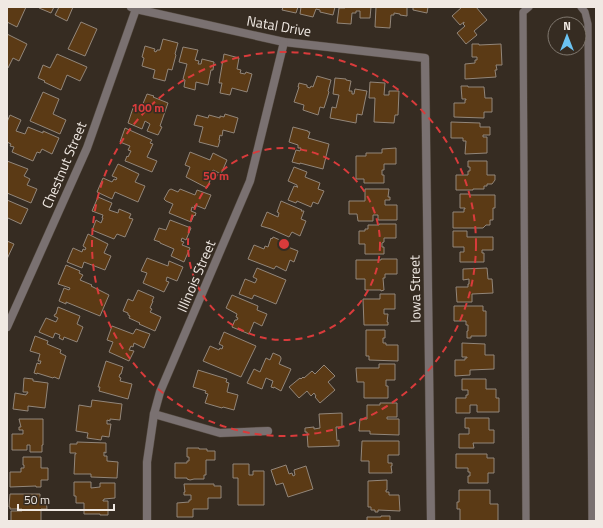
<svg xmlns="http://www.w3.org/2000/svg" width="603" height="528" font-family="'Titillium Web',sans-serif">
<rect width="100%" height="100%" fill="#362c22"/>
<g fill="#5b3a15" stroke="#92867a">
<path d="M7,7H26L17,27L7,22Z"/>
<path d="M40,7H54L51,13L39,8Z"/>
<path d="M59,7H73L67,21L55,15Z"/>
<path d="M283,7H298L296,13L282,10Z"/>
<path d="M301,7H335L333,15L320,12V10L316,9L313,17L300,14Z"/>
<path d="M345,7H371L370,18H360V11H356V13H352L351,24L337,23L339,8H345Z"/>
<path d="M376,7H407V16L400,15V14L394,13V15H391L390,28L375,27Z"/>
<path d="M413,7H428L427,13L413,10Z"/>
<path d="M462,7H476L487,20L474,31L477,35L466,44L457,33L465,26L463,24L464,23V22L460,25L452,16Z"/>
<path d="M81,22L97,29L85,56L68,49Z"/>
<path d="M7,34L27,44L19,61L13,58L8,68H7Z"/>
<path d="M163,39L178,43L175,54L176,55L172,70L168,69L165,81L153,78L155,70L142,66L144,58L142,57L145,46L155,49L154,51L156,52L157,50H160Z"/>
<path d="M472,44H479V45L501,44L502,65H496L497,70H495L496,77L465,79V64L475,63V60H477V57H472Z"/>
<path d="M183,47L198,50L195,60L199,61L198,64H201L202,59L214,62L213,70H211L208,85L196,82L195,90L184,87L185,80L183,79L187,64L179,62Z"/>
<path d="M57,54L87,67L80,81L67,75L61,90L44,82L45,81L38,78L43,65L50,68Z"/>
<path d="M224,54L239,58L237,69L241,70L240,73L245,74L246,72L252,74L247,92L232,88L230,95L220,93L222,83H219Z"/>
<path d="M317,76L331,80L328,91L329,92L324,108L320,107L318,115L303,110L304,105L294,102L299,87H298L299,83L307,85V87L310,88L311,86L313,87Z"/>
<path d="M335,78L346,79V80L351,81L349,91H352V94H354L355,89L367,91L362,115L357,114L356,123L330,118L332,107L336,108L339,95L333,94Z"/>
<path d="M370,82L385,83L384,95H389V91H399L398,115H395L394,123L374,122L375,98H369Z"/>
<path d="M461,86H468V87H484L485,98H492V112H484V118L454,117V103H465V100H466V99H462Z"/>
<path d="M43,92L59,99L53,114L66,120L60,134L30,121Z"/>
<path d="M147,94L154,96L153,97L168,103L160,126L162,127L158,135L147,131L150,124L145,121L142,129L128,123L133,108L143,112L144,109L146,110L147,108L142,106Z"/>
<path d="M225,114L238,118L234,133L223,130L222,136L220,135L219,140H220L218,147L199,142L203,127L194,125L197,115L208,118L209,115L220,118V116L224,117Z"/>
<path d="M10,115L21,120L16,131L25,134L28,127L43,133V131L59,138L52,154L42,149L40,153L37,152L33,161L12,152L14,147L10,146L11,144L7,142V122Z"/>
<path d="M451,122L480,123V127H490V135H483V137H487V153L465,154L466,141H463V138H451Z"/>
<path d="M293,127L308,131V132H310L308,138L329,144L323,169L300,163V164L292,162L296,150L300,151L301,148H298V145L289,142Z"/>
<path d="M125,128L152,140L150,143L153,144L147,157L157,161L152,172L128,162L125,161L127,156L128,157L131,151L128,150L130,146L120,142Z"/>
<path d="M396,148V164H384V170H382V175H384V183H364V179H356V156H366V153H382V149Z"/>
<path d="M190,152L210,160L213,153L227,160L221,174L213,170L211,173L208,171L207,174L212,176L207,188L186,177L190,167L185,165Z"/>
<path d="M7,161L28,169L24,176L30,179L27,185L37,189L31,203L7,193Z"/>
<path d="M468,161H487V175H495V180L492,184H487V186H484V189H473V190H456V175H468V171H470V167H468Z"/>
<path d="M118,164L139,174L135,182L145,186L138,202L115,192L112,199L97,192L103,178L112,182L114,179L116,180L117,178L112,176Z"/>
<path d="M294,167L307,172L305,177L320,183L318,189L324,191L318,204L313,202L311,207L297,201L296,203L288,200L294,186L298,187H297V185L288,181Z"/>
<path d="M171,189L178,192L180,189L195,195L197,190L211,195L205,209L195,205L194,208L192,207L191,211L196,213L195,216L194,215L191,222L169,213L173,204L166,201L164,199L169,190Z"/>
<path d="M365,189H389L388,197H390V200H385V205H397V220H378V215H373V221H358L357,214H349V201H365Z"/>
<path d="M460,194H469V195H495V208H493V220H490V225H486L483,228H453V212H464V209H465V208H460Z"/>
<path d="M98,197L112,203L109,210L118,213L119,209L131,214L129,218L133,219L125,237L117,234L114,239L92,230L93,228L96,220L101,223L103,218H102L103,215L92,211Z"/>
<path d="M7,200L28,209L21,224L8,218L7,220Z"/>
<path d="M281,201L302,210L301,211H304L301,219L306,221L300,236L292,232L289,237L271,229L261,226L267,212L278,217L279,213L277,212Z"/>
<path d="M170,220L191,228L186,240L182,238L181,241L184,242L182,245L190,248L184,262L171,256L174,249L160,243V242L154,240L159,228L166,230Z"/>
<path d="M379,224H396V238H384V242L382,243V247H384V254H365V244H359V231H365V229H368V225H379Z"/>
<path d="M453,231H467V237H493V250H482V253H484V262H460V252H464V247H453Z"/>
<path d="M88,234L108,244L104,253L111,256L105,270L84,262L82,268L67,262L73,248L82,252L83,249L85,250L86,248L83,246Z"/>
<path d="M273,237L289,244L288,247L298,251L294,262L290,260L286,271L276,266L274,269L248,259L254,245L264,249L265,246L268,247L271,238L272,239Z"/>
<path d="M7,241L14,244L7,259Z"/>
<path d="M147,258L168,266L169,261L183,267L177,281L167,277L166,281L169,282L164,292L143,283L147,273L141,271Z"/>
<path d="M381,259H397V274H385V278H383L384,290L381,291V290H365V279H356V260H381Z"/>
<path d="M66,265L80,271L79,273L83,275L80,280L92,285L91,286L109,295L100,316L66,302V304L59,301L64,288L69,290L70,288L58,284Z"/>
<path d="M257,268L286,280L276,304L254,295L252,299L239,294L245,279L255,283L257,279L253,277Z"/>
<path d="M487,268L488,279H492L493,293L472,294V302H457L456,287H468V284H469V279L463,280V269Z"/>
<path d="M138,290L154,297L152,301H153L150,308L152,309L150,312L161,317L155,331L139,324L140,323L129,318L130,316L128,315V313L123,311L128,299L133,301Z"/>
<path d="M380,294H395V309H384V314H388L387,322H388V325H364L363,299H380Z"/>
<path d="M232,295L258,306L257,310L267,314L262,326L254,322L249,334L232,327L235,320H237L238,318L236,317L237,314L226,308Z"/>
<path d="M454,306H483V311H486V336H471V338H467V331H468V325H466V321H454Z"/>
<path d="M58,307L80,316L77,324L83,327L77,342L64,337L63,340L59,338L60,335L55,333L53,338L39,332L46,318L56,322L58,318L54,316L55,314H56Z"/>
<path d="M112,326L133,334L136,329L150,334L144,348L134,343L133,347L131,346L129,350L134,351L129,361L109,352L113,342L107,340Z"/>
<path d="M366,330H385V338H383V343H386V345H398V361L369,360V356H366Z"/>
<path d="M224,332L256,346L241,377L203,361L210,346L219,350L220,348L222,349L223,346L219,344Z"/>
<path d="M35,336L48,341L47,344L61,350L60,353L66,356L59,379L54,377L53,378L37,373V374L34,373L37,363L40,364L41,361H38L40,354L30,351Z"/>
<path d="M462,343L485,344V355H494V369L470,370V375L455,376V360H465V358H467V357H462Z"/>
<path d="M273,353L280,356L281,358V359L279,364L291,369L281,391L274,387V388L271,387L273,381L266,378L262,389L247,383L254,369L260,372L266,358L270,360Z"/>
<path d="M106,361L123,367L121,374H120L119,377L121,378L120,381L132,384L128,399L99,391L100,387H98Z"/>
<path d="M379,364H395V380H386V386H388V398H364V382H357L356,368H379Z"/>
<path d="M324,365L335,376L328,382L335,390L320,403L315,397L316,396L314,393L311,396L307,391L299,398L289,387L300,378L301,379L303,377L304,378L312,371L315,374Z"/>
<path d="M198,370L227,379L226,382L229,383L227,392L238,395L234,410L223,407L222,408L205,403L208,394L205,393L206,391L193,387Z"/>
<path d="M24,378L33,379V381L48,383L45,408L28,406V411L13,409L15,393L26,395V394H27L28,392H23Z"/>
<path d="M462,379H486V389H496V398H499V412H477V405H470V413H456V398H466V395H468V390H462Z"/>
<path d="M92,400L122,404L120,420L110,419V421L107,420V424H111L109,437L102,436L101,440L87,438L88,433L76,431L79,405L91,407Z"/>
<path d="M380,403H397V417H387V419H399V435L370,434V431H359L360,419H367V405H380Z"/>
<path d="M342,413V427H336L337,441L339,440V446L308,447L307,432H305V428L314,427V429L320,428L319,414Z"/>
<path d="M465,418H489V430H494V443H473L474,448H459V434H469V428H465Z"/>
<path d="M19,419H43V445H42V452H30V445H27V450H12V434H23V430H19V427H21Z"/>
<path d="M362,441H399V455H388V463H392V466H391L392,473H369V461H361Z"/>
<path d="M77,442L106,443V453L104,452V456H107V461L118,462L117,478L91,477V474H74L75,454H76V453H70V444H77Z"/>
<path d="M187,448H199V449H207V451H215V460H206V475H204V479H194L190,480L187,479V478H175V463H187V461H189V457H187Z"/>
<path d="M456,454H487V458H494V473H488V483H468V476H470V472H468V468H456Z"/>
<path d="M23,457H41V468H48V480H41V487H36V486L10,487V472H21V468H24V465H23Z"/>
<path d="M233,464H249V475H253V471H264V505H238V478H233Z"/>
<path d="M286,465L289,474L292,473L293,476L295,475L294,470L306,466L313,489L288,497L283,483L276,485L271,470Z"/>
<path d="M387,480V490H386V492H389V495H399L400,511L378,510V512H375V510H371V507H368V481Z"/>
<path d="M74,482H91V488L100,487V483H115V498L104,499V500H103V501H108V515H100V514H84V503H76V496H74Z"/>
<path d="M184,484H214V486H221V498H208V509H193V517H177V503L189,502V500H191V495H184V492H185Z"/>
<path d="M459,490H490V504H498V521H460V509H457V502H459Z"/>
<path d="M10,494H40V498H46L47,509H41V521H11V511H22V509H10V507H9Z"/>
<path d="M381,516H390V521H367V517H381Z"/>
</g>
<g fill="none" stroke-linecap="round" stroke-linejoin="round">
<g stroke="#544a41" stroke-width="8">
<g id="lane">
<path d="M581,7L585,12L588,24L592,521"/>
<path d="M526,521L523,12L529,7"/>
</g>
</g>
<g stroke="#544a41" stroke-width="9">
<g id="street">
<path d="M131,7L136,9L284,42L425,58L431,521"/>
<path d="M7,327L87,148L136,9"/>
<path d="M154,414L220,433L268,431"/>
<path d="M147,521V462L154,414L160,392L250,181L284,42"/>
</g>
</g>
<use href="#lane" stroke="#7a7171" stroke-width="7"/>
<use href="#street" stroke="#7a7171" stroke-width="8"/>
</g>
<g fill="none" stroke="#d93b3b" stroke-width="2" stroke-dasharray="7 5">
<circle cx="284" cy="244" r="96"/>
<circle cx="284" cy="244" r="192"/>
</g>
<g text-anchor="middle" stroke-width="3" stroke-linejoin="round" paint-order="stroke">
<g font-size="14" fill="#f0e9e3" stroke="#362c22">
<text transform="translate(279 26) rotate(10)" y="5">Natal Drive</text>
<text transform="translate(64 165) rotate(-67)" y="5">Chestnut Street</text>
<text transform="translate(196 276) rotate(-67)" y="5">Illinois Street</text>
<text transform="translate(415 289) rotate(-91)" y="5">Iowa Street</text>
</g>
</g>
<circle cx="284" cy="244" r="6" fill="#d93b3b" stroke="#362c22" stroke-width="2"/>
<g font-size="12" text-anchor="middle" font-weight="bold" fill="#d93b3b" stroke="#362c22" stroke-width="3" stroke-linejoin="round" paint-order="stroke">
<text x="148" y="112">100 m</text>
<text x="216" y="180">50 m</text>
</g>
<rect width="603" height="528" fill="none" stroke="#f0e9e3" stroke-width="16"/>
<g transform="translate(567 36)"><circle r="19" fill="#362c22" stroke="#80786f"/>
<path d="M0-3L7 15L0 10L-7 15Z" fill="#6bc3f2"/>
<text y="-6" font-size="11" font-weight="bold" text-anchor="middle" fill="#f0e9e3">N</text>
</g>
<path d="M18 504v6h96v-6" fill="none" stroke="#f0e9e3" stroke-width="2"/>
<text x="24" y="504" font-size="12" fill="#f0e9e3" stroke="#362c22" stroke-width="3" paint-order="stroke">50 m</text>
</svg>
